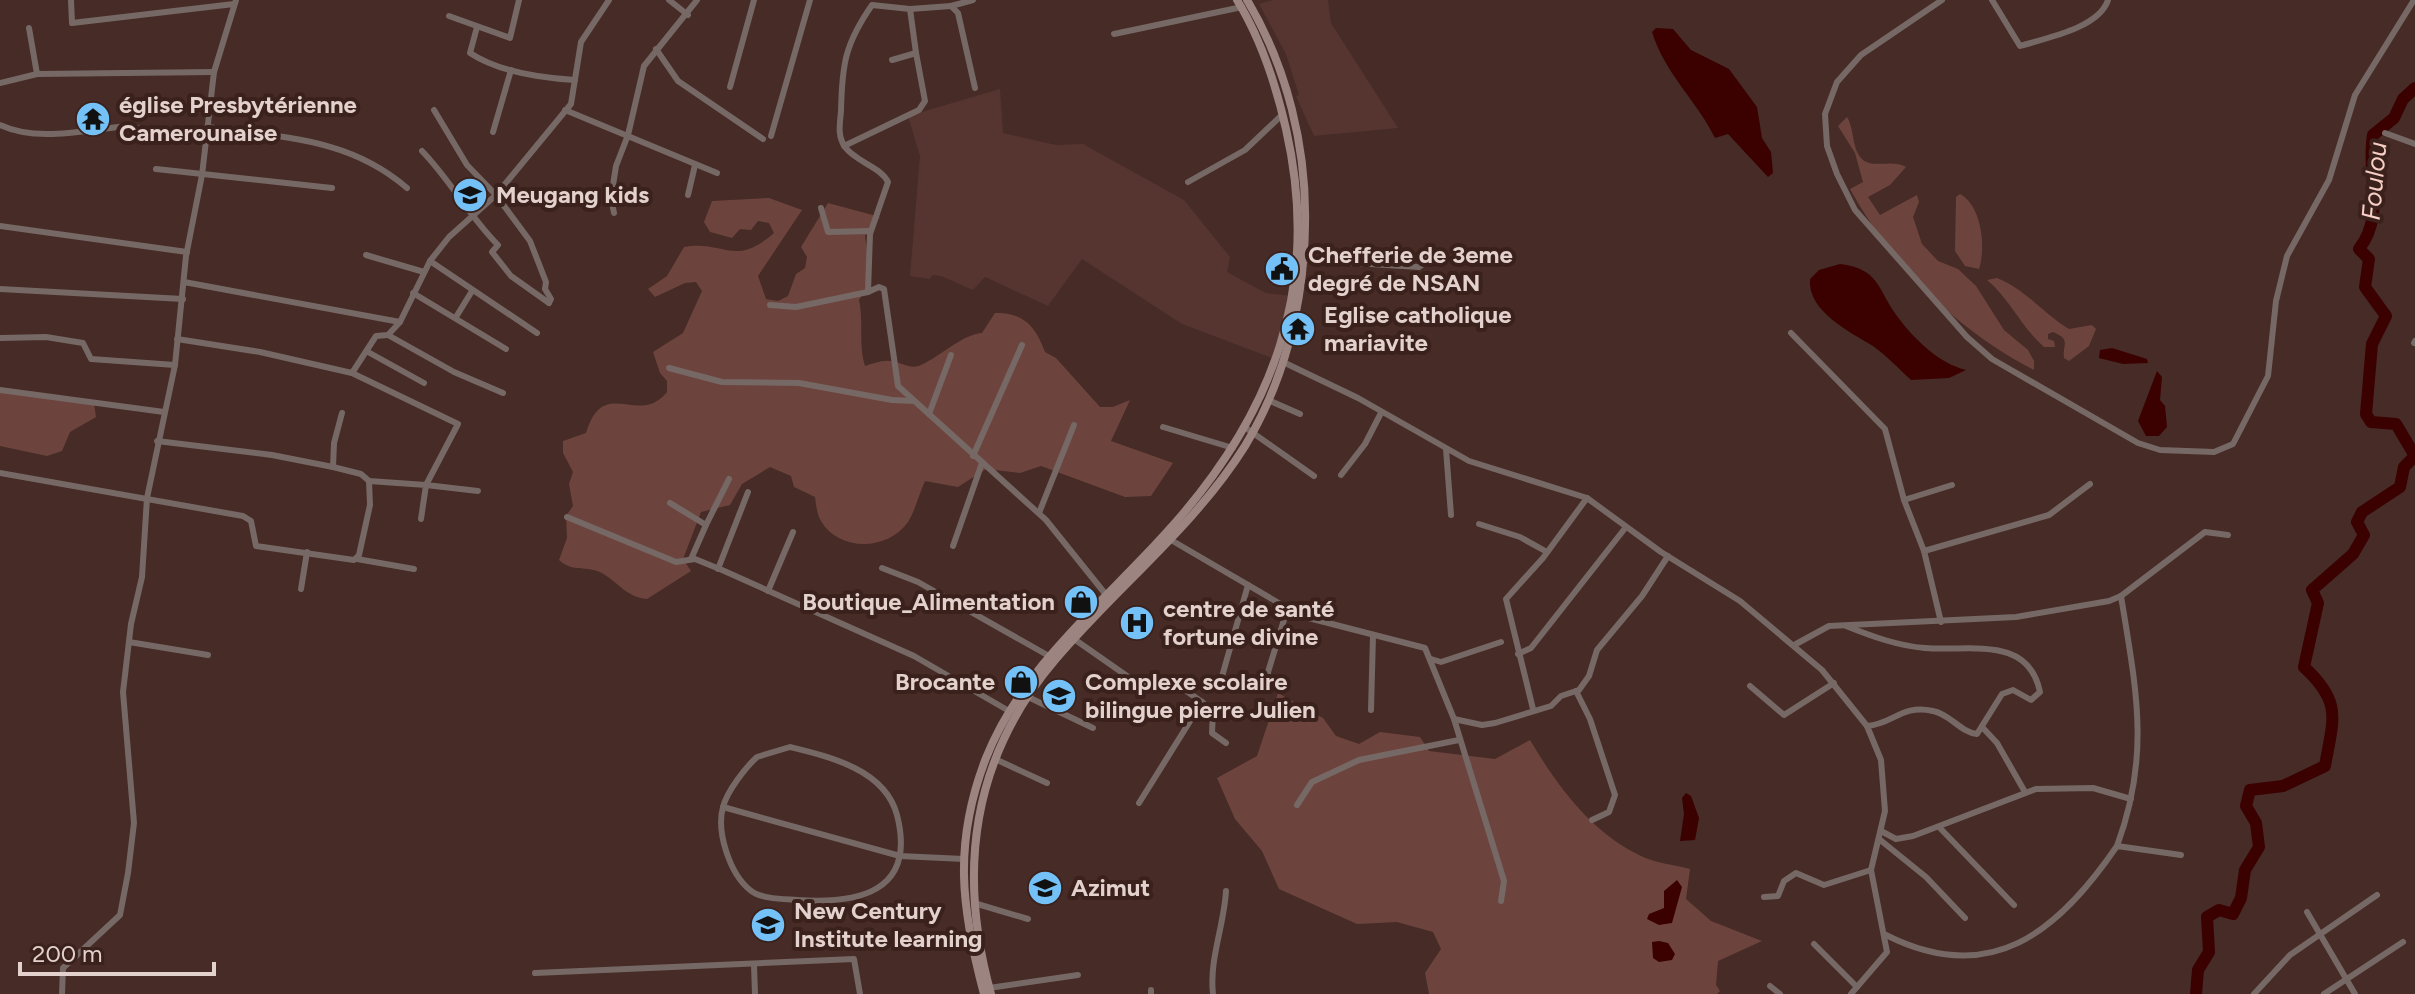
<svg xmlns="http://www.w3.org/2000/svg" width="2415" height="994" font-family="Figtree,sans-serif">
<rect width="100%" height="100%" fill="#462b26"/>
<g fill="#563530">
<path d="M1273,0H1328L1331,23L1398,128L1314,136L1296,96L1299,95L1286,54L1259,4Z"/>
<path d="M1000,89L1003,133L1056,145L1083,144L1184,200L1230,257L1227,272L1266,293L1292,296L1277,360L1182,324L1082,259L1048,306L985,277L973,290L941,276L933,275L929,279L910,276L920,156L908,116Z"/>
</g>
<g fill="#6d443d">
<path d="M1847,117C1855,130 1851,147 1862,159C1872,169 1893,159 1906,167L1890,185L1868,197L1880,215L1917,195L1919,202L1913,217L1922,244L1938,261L1958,269L1976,286L2004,330L2028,350L2034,361V370C1956,330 1892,265 1850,189L1863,182L1855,153L1838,126Z"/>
<path d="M1960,194C1982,206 1986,248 1979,269L1965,266L1955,251L1956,197Z"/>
<path d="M769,198L802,210L758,276L766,299L778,301L788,296L796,274L805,268L807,257L801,247L828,203L880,217L865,236L871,280L859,300C864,323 858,343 865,366C872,364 882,360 890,361C901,362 910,370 921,365C941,356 961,335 982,333L995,313C1024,312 1036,327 1045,352L1056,358L1100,407H1113L1130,400L1111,441L1173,463L1151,496L1125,497L1041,466L1020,473L986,469L958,487L925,481C919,494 915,511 908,522C888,551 839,552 821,521C817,515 816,504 815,497L794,487L791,476L770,467L742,484L730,505L701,512L683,559L691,571L647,599C626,597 619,583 602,573C587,565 573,573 559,560L567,538L566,516L573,506L569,484L573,472L563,453V441L586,433C604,374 638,428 667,392V381L660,373L653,352L683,333L702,291L696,282L685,283L655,297L648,289L667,276L684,247C724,240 734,268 774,233L769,223L758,221L751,230L740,229L732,238L710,232L704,222L712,201Z"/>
<path d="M1997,278C2025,289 2043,313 2069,329L2092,325L2096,329L2089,346L2069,361L2064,358C2062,344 2072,340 2053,332L2048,334V339L2054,341L2055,347H2044C2021,327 2010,299 1987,280Z"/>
<path d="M0,392L94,404L96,417L70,432L62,451L47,456L0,446Z"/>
<path d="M1278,693L1323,718L1336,736L1359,744L1380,732L1420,737L1429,751L1495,759L1530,740C1558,787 1591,832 1641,856C1656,863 1675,865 1690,869L1686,899L1711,921L1762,941L1718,961L1716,985L1720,991L1717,994H1429L1425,973L1441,949L1433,932L1397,922L1357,924L1279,889L1262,851L1235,819L1217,778L1257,756Z"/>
</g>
<g fill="#3a0100">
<path d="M1656,28L1673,29L1691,50L1729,69L1757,107L1762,138L1771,152L1773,173L1768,177L1728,134L1715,138C1697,101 1665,74 1652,32Z"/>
<path d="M1840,264C1880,269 1877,289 1897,316C1914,339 1938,363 1966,370L1949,378L1911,380C1899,369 1887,356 1873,346C1850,332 1807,311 1810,279L1819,270Z"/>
<path d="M2112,348L2147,359L2148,363L2123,364L2099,358L2100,350Z"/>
<path d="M2157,371L2162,377L2160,400L2165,406L2167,427L2159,436H2146L2138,421Z"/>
<path d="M1686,793L1691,796L1699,818L1695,840L1680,841L1684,814L1682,798Z"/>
<path d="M1677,880L1682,887L1672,923L1659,925L1647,919L1649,914L1664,908V891Z"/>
<path d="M1659,941L1668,943L1675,954L1672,960L1659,962L1653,958L1652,942Z"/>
</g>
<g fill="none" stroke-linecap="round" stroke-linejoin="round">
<path stroke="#3a0100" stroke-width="12" d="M2196,994L2198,970L2209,952L2207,917L2219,910L2233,914L2241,898L2245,870L2259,847L2256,823L2246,806L2250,790L2283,786L2325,766C2333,719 2343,703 2304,667L2318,603L2312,590L2353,554L2364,535L2357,522L2362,512L2400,487L2404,467L2415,456L2396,424L2371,422L2366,414L2372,344L2386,316L2365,287L2369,259L2359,249C2386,215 2366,174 2373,135L2394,118L2403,99L2415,88"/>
<g stroke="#766865" stroke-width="6">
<path d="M71,0L72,23L234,4"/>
<path d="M669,0L688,15"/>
<path d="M1942,0L1861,55L1837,82L1825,114L1827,146L1837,174L1855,210L1967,337L1992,359L2138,443L2160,450L2214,452L2233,444L2268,376L2276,301L2287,256L2329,180L2355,95L2414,0"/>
<path d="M1992,0L2020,46C2046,38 2099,28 2108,0"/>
<path d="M951,6L973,0"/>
<path d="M449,16L510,38L519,0"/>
<path d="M477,27L470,53C499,72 541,78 575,80"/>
<path d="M1114,34L1242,7"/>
<path d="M656,49L678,81L763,139"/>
<path d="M892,60L916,53L910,9"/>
<path d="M37,74L214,72"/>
<path d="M0,83L37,74L29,28"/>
<path d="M730,87L754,0"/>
<path d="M975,88L958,13L951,6L910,9L872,5C845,44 842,64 841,111C840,123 837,136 845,147C856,162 881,167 888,182L870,234L868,292L879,287L884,289L898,386L1046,520L1107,596"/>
<path d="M434,110L467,165L496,195L530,241L546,282L545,289L551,299L549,303"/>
<path d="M565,110L717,173"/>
<path d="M0,125C38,143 89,129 128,126C136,126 144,131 152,133C169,136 189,135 207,136"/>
<path d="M208,127C282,138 348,137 407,188"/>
<path d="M493,132L511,70"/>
<path d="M2385,133L2415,144"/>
<path d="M771,136L810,0"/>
<path d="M844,146L919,110L925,101L916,53"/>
<path d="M422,151C451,181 469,216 498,245L492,252L511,276L549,303"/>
<path d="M156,169L332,188"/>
<path d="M1188,182L1245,150L1283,114"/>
<path d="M688,195L695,165"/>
<path d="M821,208L828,232L870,231"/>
<path d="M614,213L611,198L616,166L628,135L644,66L697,0"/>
<path d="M0,226L187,252"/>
<path d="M366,255L424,272"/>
<path d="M1305,260L1419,267L1427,261L1429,249"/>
<path d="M430,261L537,333"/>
<path d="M184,282L400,322"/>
<path d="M0,289L183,299"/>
<path d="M413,293L506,349"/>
<path d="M770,305L796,307L868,292"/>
<path d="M456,317L472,291"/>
<path d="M1791,333L1885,429L1904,500L1924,551L1941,622"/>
<path d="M388,335L454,372L503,393"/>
<path d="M0,338L46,337L83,343L91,359L175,365"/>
<path d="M177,339L260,352L352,373L458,424L426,485L478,491"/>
<path d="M2414,343L2415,341"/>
<path d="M368,352L424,383"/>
<path d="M1283,362L1358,398L1469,461L1587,498L1661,552L1740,601L1822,670L1867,726L1881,760L1885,811L1871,870L1887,952L1851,994"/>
<path d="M669,368L722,382L799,383L892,400L914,401"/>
<path d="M352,373L376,336L388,335L400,322L430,261L449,237L496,195L571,104L581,42L609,0"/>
<path d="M0,390L164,412"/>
<path d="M1268,400L1300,414"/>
<path d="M929,414L951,355"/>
<path d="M1163,427L1233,448"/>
<path d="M1246,428L1314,476"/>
<path d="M157,441L272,455L333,467L361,474L369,481L426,485L421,519"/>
<path d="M1446,449L1451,515"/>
<path d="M973,456L1022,345"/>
<path d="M333,467L334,443L342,413"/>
<path d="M0,473L243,516L251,521L256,546L354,560L359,555L370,505L369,481"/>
<path d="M1341,475L1365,444L1381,413"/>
<path d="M1904,500L1952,485"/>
<path d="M670,503L706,525L691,559"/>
<path d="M1039,513L1074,425"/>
<path d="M567,517L676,562L695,559L722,570L914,656L1009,711"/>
<path d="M1479,524L1520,537L1547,552"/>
<path d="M706,525L729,479"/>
<path d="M1171,540L1301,616L1425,648L1454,719L1504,881L1501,901"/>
<path d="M953,546L982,463"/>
<path d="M1924,551L2049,515L2090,484"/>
<path d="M357,559L414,569"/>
<path d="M882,568L918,582L1049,656"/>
<path d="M718,569L748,492"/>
<path d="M301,589L307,552"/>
<path d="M768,591L793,532"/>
<path d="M1846,626C1871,636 1898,646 1925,648C1968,652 2028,634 2040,692L2031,700L2013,690L2002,694L1977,734C1960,732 1950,714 1933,711C1901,704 1894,724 1867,726"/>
<path d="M1074,639L1127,676L1149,683L1172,681L1202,702L1139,803"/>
<path d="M129,642L208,655"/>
<path d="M1796,644L1829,626L2016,617L2109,601L2121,596L2205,532L2228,535"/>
<path d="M1518,654L1531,648L1626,527"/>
<path d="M1431,659L1441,662L1501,642"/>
<path d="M1221,680L1248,585"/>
<path d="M1750,686L1784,715L1834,683"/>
<path d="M1269,688L1268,672L1287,610"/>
<path d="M1576,691L1590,719L1615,795L1609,812L1592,820"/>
<path d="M1028,697L1093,728"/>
<path d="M1202,702L1213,711L1212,733L1226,743"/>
<path d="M1533,709L1506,599L1543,558L1587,498"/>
<path d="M1371,710L1373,636"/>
<path d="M1454,719L1482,725L1495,723L1551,706L1561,696L1579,690L1589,676L1597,650L1642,596L1668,556"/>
<path d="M1983,728L1997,743L2025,792"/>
<path d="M790,747C831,757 885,770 897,815C917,893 857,904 797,900C784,899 760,899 750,890C730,874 716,832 723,807C727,791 746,767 757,757Z"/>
<path d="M995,759L1047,783"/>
<path d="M1297,805L1312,782L1359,760L1459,740"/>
<path d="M723,807L900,856L964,859"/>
<path d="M1939,827L2014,905"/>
<path d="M1881,831L1896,839L1913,836L2036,789L2093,788L2131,799"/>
<path d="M1879,839L1926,877L1965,918"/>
<path d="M2117,846C2151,754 2136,689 2121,596"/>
<path d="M1764,897L1778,896L1784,881L1796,873L1824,885L1871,870"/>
<path d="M974,903L1028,919"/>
<path d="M2307,912L2355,994"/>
<path d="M1886,935C1991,988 2058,932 2117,846L2181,855"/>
<path d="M1814,944L1857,987"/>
<path d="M754,965L755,994"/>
<path d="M535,973L854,959L860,994"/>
<path d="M1770,986L1780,994"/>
<path d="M989,988L1078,975"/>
<path d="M62,994L63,968L120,915L128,873L134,823L123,692L131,624L142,577L147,498L175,365L186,256L202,175L214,72L236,0"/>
<path d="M1151,994V990"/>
<path d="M1213,994C1209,960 1224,926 1226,891"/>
<path d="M2254,994L2290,955L2377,895"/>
<path d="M2324,994L2403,942"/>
</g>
<g stroke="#9c8581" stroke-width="8">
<path d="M984,994C961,908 953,843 986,758C1022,667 1103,603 1166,533C1273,416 1322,287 1286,129C1276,85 1261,39 1237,0"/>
<path d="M991,994C957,872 972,757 1056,659C1118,586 1194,527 1245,446C1285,380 1304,302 1305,226C1307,148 1287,67 1247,0"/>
</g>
</g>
<defs>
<g id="temple-disc" transform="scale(1.8)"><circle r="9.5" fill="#73c1f6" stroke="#3b211c"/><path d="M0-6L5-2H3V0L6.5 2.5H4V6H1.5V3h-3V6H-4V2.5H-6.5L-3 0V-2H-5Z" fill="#111"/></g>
<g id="school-disc" transform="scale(1.8)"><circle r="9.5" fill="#73c1f6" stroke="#3b211c"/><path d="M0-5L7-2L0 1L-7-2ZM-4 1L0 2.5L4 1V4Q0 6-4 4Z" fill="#111"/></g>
<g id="civic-disc" transform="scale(1.8)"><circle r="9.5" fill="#73c1f6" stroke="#3b211c"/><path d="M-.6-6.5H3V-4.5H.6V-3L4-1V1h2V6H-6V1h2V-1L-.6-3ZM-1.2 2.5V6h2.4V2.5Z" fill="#111"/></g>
<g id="shop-disc" transform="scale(1.8)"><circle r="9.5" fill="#73c1f6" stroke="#3b211c"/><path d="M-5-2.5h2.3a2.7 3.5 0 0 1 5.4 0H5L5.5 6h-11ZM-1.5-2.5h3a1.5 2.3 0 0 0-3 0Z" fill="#111"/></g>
<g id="hospital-disc" transform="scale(1.8)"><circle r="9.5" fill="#73c1f6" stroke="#3b211c"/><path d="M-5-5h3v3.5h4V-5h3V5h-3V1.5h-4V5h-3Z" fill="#111"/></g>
</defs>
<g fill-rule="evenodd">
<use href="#temple-disc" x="93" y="119"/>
<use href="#school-disc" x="470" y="195"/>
<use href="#civic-disc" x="1282" y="269"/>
<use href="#temple-disc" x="1298" y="329"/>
<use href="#shop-disc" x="1081" y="602"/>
<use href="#hospital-disc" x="1137" y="623"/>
<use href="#shop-disc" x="1021" y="682"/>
<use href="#school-disc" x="1059" y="696"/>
<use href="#school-disc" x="1045" y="888"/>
<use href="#school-disc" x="768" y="925"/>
</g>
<g text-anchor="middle" stroke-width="8" stroke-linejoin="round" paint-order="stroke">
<g font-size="24" font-weight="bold" fill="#e3d1cd" stroke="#3b211c" text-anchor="start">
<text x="119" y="113">église Presbytérienne<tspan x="119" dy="28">Camerounaise</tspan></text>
<text x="496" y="203">Meugang kids</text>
<text x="1308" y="263">Chefferie de 3eme<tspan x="1308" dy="28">degré de NSAN</tspan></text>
<text x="1324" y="323">Eglise catholique<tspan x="1324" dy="28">mariavite</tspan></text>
<text x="1055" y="610" text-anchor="end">Boutique_Alimentation</text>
<text x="1163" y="617">centre de santé<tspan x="1163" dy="28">fortune divine</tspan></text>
<text x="995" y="690" text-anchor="end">Brocante</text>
<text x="1085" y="690">Complexe scolaire<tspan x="1085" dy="28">bilingue pierre Julien</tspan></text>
<text x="1071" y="896">Azimut</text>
<text x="794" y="919">New Century<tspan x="794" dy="28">Institute learning</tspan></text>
</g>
<g font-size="26" font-style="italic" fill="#f7cfc7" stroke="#3b211c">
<text transform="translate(2374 181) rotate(-85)" y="9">Foulou</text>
</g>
</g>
<path d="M20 962v12h194v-12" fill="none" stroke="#e3d1cd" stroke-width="4"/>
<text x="32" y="962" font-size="24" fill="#e3d1cd" stroke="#3b211c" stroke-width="6" paint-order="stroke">200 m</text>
</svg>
